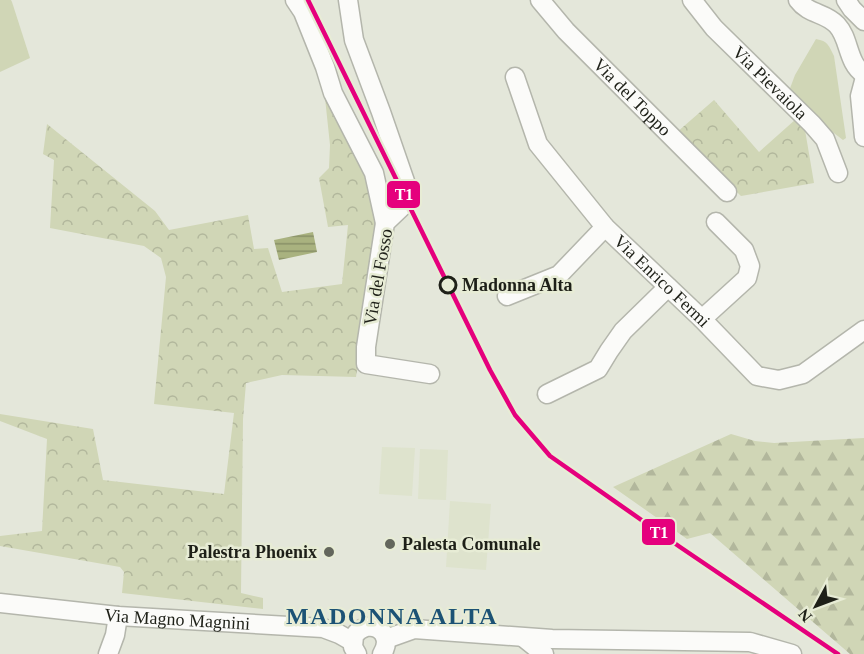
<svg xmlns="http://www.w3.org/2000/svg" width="864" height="654" font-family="'Times New Roman',serif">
<defs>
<pattern id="forest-firs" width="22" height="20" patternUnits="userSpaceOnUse" patternTransform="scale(1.5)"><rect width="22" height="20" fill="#d0d6b6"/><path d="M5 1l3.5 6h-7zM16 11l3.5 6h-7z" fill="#b2b79c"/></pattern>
<pattern id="park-crowns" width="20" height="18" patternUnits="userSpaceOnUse" patternTransform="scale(1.5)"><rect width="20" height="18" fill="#d0d6b6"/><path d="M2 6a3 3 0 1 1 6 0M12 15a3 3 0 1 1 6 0" fill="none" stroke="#b2b79c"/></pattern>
<pattern id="water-rules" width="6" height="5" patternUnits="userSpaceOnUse" patternTransform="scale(1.5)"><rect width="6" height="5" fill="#a9b27f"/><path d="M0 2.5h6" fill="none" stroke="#899067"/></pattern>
</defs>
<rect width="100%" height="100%" fill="#e4e7da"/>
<g fill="#dee3cd">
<path d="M382,447L415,448L412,496L379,494Z"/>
<path d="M420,449L448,450L446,500L418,499Z"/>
<path d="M450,501L491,504L486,570L446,567Z"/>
</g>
<g fill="#d0d6b6">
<path d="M0,0H11L12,2L30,58L0,72Z"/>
<path d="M816,39C828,41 829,46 834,56L846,138L843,140L817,120L789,91L795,75Z"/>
</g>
<path fill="url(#forest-firs)" d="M731,434L755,441L774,443L864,438V654H850L710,533L687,539L613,487Z"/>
<g fill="url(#park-crowns)">
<path d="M325,98L361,165L380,215L356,377L282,375L246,383L243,419L241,593L263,598V609L122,593L124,572L120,567L0,546V536L42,531L47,439L0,421V414L93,429L103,480L224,494L234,413L154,404L166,277L161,258L144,246L50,228L54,160L43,154L47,124L155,211L169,230L248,215L254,249L268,248L282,292L342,284L348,225L328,227L319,178L329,168L330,145Z"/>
<path d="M714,100L759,152L796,119L805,130L814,183L741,196L676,133Z"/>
</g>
<path fill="url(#water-rules)" d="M313,232L317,252L279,260L274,240Z"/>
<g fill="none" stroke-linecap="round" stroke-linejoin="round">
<g stroke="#b4b6ac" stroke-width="21">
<g id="minor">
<path d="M295,0L303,12L325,67L333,93L374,173L385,223"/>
<path d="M348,0L354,40L381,112L409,193L407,202L385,223L366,347V364L430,374"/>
<path id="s1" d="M540,0L566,31L727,192"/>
<path id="s2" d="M692,0L714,28L812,124L825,139L838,173"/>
<path d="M798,0C809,15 825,12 837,25C850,39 847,63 864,74"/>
<path d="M846,0L852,9L864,21"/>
<path id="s3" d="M515,77L538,144L605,227L702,319L757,376L779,380L803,374L864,330"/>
<path d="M864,81L860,96L864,137"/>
<path d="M507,296L559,275L605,227"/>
<path d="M702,319L747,278L750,266L744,250L716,222"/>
<path d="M547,394L598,369L609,351L623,331L668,287"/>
<path id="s4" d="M0,603L118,616L323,628L339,634L353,642"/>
<path d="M524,638L544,654"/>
<path d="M386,639L414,629L552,639L750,642L792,654"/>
<path d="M108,654L115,635L118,616"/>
<path d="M357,654L353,647L354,636C369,615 396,633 382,654"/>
</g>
</g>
<use href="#minor" stroke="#fbfbf9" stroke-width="18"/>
<g stroke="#e7ecd5" stroke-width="9">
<path id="tram-1" d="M308,0L490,370L515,415L550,456L680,547L838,654"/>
</g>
<use href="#tram-1" stroke="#e5007d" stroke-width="4.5"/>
</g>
<circle fill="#e7ecd5" stroke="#1e2018" stroke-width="3" cx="448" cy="285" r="8"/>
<g fill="#63665c" stroke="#e7ecd5" stroke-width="2">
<circle cx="390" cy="544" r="6"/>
<circle cx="329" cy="552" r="6"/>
</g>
<g text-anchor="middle" stroke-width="5" stroke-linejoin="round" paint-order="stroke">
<g font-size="18" fill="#1e2018" stroke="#e7ecd5">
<text dy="6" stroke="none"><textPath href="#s2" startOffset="114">Via Pievaiola</textPath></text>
<text dy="6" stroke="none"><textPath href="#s1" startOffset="134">Via del Toppo</textPath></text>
<text transform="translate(378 277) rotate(-80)" y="6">Via del Fosso</text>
<text dy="6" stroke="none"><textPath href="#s3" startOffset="256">Via Enrico Fermi</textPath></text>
<text dy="6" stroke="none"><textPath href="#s4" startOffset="178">Via Magno Magnini</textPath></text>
</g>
<g font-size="18" font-weight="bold" fill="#1e2018" stroke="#e7ecd5" text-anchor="start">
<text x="462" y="291">Madonna Alta</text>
</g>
<g font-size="18" font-weight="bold" fill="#1e2018" stroke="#e7ecd5" text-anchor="start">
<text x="402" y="550">Palesta Comunale</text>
<text x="317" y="558" text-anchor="end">Palestra Phoenix</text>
</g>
<g font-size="24" font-weight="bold" letter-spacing="1.5" fill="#1c5275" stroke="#e7ecd5">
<text x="392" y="624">MADONNA ALTA</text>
</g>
</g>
<g stroke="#e7ecd5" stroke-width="2">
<rect x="386" y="180" width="35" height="29" rx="6" fill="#e5007d"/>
<rect x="641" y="518" width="35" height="28" rx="6" fill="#e5007d"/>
</g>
<g font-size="16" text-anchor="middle" font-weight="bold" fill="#fff">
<text x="404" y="200">T1</text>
<text x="659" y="538">T1</text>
</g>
<g transform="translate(816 606) rotate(229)" stroke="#e7ecd5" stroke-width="4.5" paint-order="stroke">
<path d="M0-4.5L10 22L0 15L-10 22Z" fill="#1e2018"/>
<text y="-9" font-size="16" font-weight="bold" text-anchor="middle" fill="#1e2018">N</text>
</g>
</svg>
